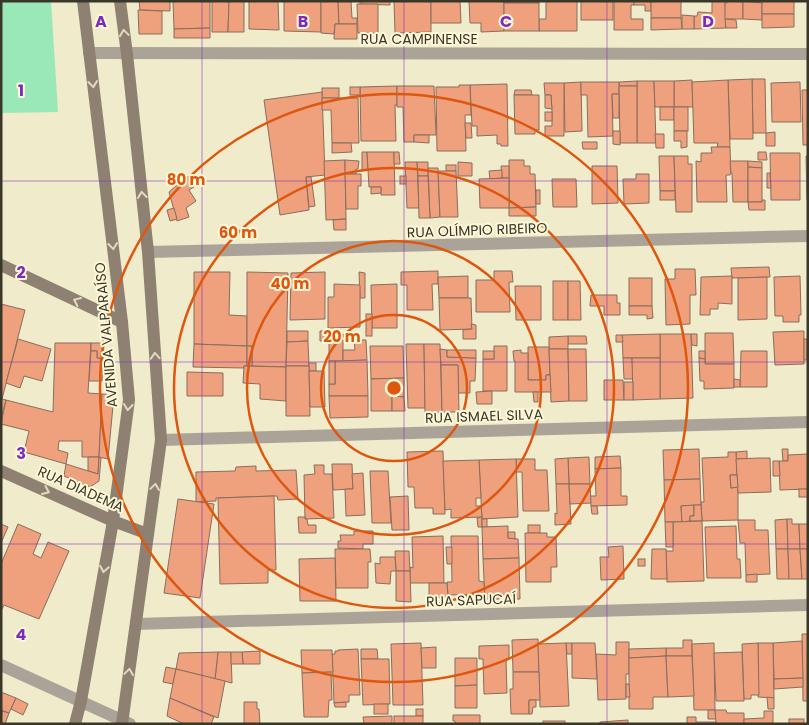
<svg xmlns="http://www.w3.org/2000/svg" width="809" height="725" font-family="Poppins,sans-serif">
<rect width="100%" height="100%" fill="#f0ebcb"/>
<path fill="#9ae7b7" d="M1,1H51L58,112L1,113Z"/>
<g fill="#eea17c" stroke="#896d5f">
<path d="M139,1H170V11L140,10Z"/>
<path d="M173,1H210V28L174,29Z"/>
<path d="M212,1H229L228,32H212Z"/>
<path d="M229,1H244V32H228Z"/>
<path d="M249,1H278L279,30L249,29Z"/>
<path d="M284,1H321V32L284,31Z"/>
<path d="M321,1H338L339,24H335L334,34L321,33Z"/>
<path d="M338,1H351L352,18H357V24H339Z"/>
<path d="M360,1H390V5L360,4Z"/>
<path d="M394,1H431V32L395,33Z"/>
<path d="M431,1H460L461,23H431Z"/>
<path d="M469,1H504V31L481,32V23H470Z"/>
<rect x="504" y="1" width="35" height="2"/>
<path d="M546,1H577V31H539V19H546Z"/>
<rect x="581" y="1" width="32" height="19"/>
<path d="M614,1H634V5H631V19H643V30H614Z"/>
<path d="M634,1H651V11H645V5H634Z"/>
<rect x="651" y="1" width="30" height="17"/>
<path d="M712,1H725L726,28L694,29V16H697L698,12L712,13Z"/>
<path d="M727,1H743V19H725V3H727Z"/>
<path d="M743,1L762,3V20L743,19Z"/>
<rect x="762" y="1" width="32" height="13"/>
<rect x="504" y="3" width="35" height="28"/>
<path d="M357,4H378V33H358Z"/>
<path d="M138,10L162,11V34H139Z"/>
<path d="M762,14H794V27L762,28Z"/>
<path d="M682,15L694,16V29H682Z"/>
<path d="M651,18H681L682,29L651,30Z"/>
<path d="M725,19L736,20L737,28H726Z"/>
<path d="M335,24H357V39H334Z"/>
<path d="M210,28V38H174V29Z"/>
<path d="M752,79H765L766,133H753Z"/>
<path d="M752,79L753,139H730L728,80Z"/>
<path d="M692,80L693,107H674V81Z"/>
<path d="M728,80L730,147H717L718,143H694L692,82Z"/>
<path d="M637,81H654L656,143H637Z"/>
<path d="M637,81V86H619V82Z"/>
<path d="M654,81H674V107H655Z"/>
<path d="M581,82L582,131L565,132L564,83Z"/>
<path d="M581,82H619V94H612L613,136L588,137L587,95H581Z"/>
<path d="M800,82L801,122H772L771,83Z"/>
<path d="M544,83H564V136H545V126H552V112L551,95H545Z"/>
<path d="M507,84L508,146H501V144H497V135L477,136V126H472L470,85Z"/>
<path d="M459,85H470L471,115H465L466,151H437L436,87H459Z"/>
<path d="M397,86V105H395L396,141H361L360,87Z"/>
<path d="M397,86H434L436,135H414V142H404L403,107H397Z"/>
<path d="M619,86H637V143H620Z"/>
<rect x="350" y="87" width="10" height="8"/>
<rect x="322" y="88" width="17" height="10"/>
<path d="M515,90H531L532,95H514Z"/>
<path d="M802,90H808V145H803Z"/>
<path d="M322,92L325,175L306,177L309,210L280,215L264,100Z"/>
<path d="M612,94H619V118H613Z"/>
<path d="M514,95H539V130H535V134H515Z"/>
<path d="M545,95H551L552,109L545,108Z"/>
<path d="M322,98H358L359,143H332L331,110H322Z"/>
<rect x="660" y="107" width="14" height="13"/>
<rect x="674" y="107" width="14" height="24"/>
<rect x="545" y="112" width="7" height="9"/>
<path d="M465,123H471L472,138H466Z"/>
<path d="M613,131H620V145L613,144Z"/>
<path d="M674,131H687V147L681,148V141H674Z"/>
<path d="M775,132V146H766V133Z"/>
<path d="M655,134H664V148H656Z"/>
<path d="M414,135H429V143L414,142Z"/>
<path d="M582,142H597V149H583Z"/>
<path d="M332,143H351L352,152L332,153Z"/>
<path d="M711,147H730L731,173L730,175H726L727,202H697L696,161L701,162V153H712Z"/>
<path d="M362,152H367L368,170L362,171Z"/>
<path d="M367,152H394L395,195H381V187H369Z"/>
<path d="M394,152H399L400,164H394Z"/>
<path d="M758,152H766L767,160H758Z"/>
<path d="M770,153H800V200H771Z"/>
<path d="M659,156H674L675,191H660Z"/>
<path d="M674,156H688V164H692V212H676Z"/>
<path d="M806,156H808V200H807Z"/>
<path d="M345,160L346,219L326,220L324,161Z"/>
<path d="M345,160L359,161L358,169H356V174H345Z"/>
<path d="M509,160H524V166H530V174H535L536,207L509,208Z"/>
<path d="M730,161H748V202H733L732,173H731Z"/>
<path d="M748,161L762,162V168L748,167Z"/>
<path d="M405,162H417L419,208H407Z"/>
<path d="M417,162H428V176H418Z"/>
<path d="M458,162L472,163V176H458Z"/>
<rect x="446" y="165" width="10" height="6"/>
<path d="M501,166H509V178H502Z"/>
<path d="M592,166H617L618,203L592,204Z"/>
<path d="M748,167L762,168V202H748Z"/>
<path d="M428,168H438L440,217L430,218Z"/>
<path d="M502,170V178L490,179L489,171Z"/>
<path d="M438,171H456L458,217H440Z"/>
<path d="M767,173H770L771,188H767Z"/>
<path d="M345,174H361V186H358V209H346Z"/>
<path d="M636,174H649V203L624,204L623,179H636Z"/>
<path d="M187,176L194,187L189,190L196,201L186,208L189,217L177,221L169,192Z"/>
<rect x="400" y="176" width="6" height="8"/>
<path d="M418,176H428L430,218H419Z"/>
<path d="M306,177H311L315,206L309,207Z"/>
<path d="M509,178V208H480L479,179Z"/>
<path d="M552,179H576L577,207H553Z"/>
<path d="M371,187H381V193L371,194Z"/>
<rect x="536" y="190" width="4" height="14"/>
<rect x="660" y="191" width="15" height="9"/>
<path d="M762,200H765V210H749L748,202H762Z"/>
<path d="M536,207V216H509V208Z"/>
<path d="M174,208L177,219L170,221L167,210Z"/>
<path d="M346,219V230H334L333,220Z"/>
<path d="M769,267L770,277L732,278L731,268Z"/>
<path d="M675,269H695L696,295H690V324L666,325L665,279H675Z"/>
<path d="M438,271V284H432L433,310H407V285H401V272Z"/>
<path d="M494,271H512L513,282H509L510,312H476V280H494Z"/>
<path d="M194,272H230L229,315L247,316V346L194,344Z"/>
<path d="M247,272L288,273L286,367L252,366V346H247Z"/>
<path d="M325,272V319L290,320L291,273Z"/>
<path d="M359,272L365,273V298H360Z"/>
<path d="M468,276V298H439L438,277Z"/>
<path d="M732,276V304L718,303V309H710V315H700L701,277Z"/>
<path d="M800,276L801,315H799V322H783V316H775L774,277Z"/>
<path d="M767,277V319L738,320V278Z"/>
<rect x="629" y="278" width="23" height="28"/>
<rect x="553" y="281" width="15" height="39"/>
<path d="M568,281H580L581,320H568Z"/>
<path d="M334,284L360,285V327L328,328V297H334Z"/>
<path d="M397,284V328H372L371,285Z"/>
<path d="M515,286H541V320H516Z"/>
<path d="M591,295H617V303H620V315H604V306H590Z"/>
<path d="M439,298H471L472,329L440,330Z"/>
<path d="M1,304L25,310L2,399L6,400L1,418Z"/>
<path d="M629,306H652L653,318L647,319V315H629Z"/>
<rect x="366" y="314" width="6" height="22"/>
<path d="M471,324L476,325V339H463V330L472,329Z"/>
<path d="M287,331H308V341L287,342Z"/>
<path d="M320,331H328L329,341H320Z"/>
<path d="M804,331V364L775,365L773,332Z"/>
<path d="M705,333H733L734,364H705Z"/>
<path d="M660,334H691L693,398L660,399Z"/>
<path d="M660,334V358H623L622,335Z"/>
<path d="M691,334H697V346L692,345Z"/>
<path d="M616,335H622L623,342H616Z"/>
<path d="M568,336H586L587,344H568Z"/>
<path d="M568,336V349H549V337Z"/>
<path d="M18,339L51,349L42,381L24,376L20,388L6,383Z"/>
<rect x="804" y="339" width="3" height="21"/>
<path d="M343,340V361H329V341Z"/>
<path d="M354,340H366L367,360L343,361V350H355Z"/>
<path d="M308,341L309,366H286L287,342Z"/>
<path d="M55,343H91L88,393L102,394L99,457H82V441H59L58,450L68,453L66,464L24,452L29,431L1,424L6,400L53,412Z"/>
<path d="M91,343H104L103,359L97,358V351H91Z"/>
<path d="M194,344L247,346V366H244V368L193,367Z"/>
<path d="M406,344H424L425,408H408Z"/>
<path d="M424,344H440L442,412L425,413Z"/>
<rect x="247" y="346" width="5" height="20"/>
<path d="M370,346H403L404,378L371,379Z"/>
<path d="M494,346H507V391H483V359H494Z"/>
<path d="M528,347H549L550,375H546V380H528Z"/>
<path d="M440,349L447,350V357L476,358L475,381H470V393H458V365H441Z"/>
<path d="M549,349H568L569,401L551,402Z"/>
<path d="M568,349H586L587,401H569Z"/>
<path d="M447,350H476V358L447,357Z"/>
<path d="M521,350V353H528V380H546V375H550L551,392H515V361H514L513,351Z"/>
<path d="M91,351H97V358L103,359L102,381H89Z"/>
<rect x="483" y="351" width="11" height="8"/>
<path d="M699,351H705V359L699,358Z"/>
<path d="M741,351H767V387H740Z"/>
<path d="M623,358H632L633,379H624Z"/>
<path d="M632,358H660V399L633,400Z"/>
<path d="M699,358L705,359V364H734V388L704,389V381H700Z"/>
<path d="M367,360L368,396H329V384H335V361Z"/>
<rect x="329" y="361" width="6" height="23"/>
<rect x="309" y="363" width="7" height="8"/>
<path d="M441,365H458L459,412H442Z"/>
<path d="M244,366L286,367V401L260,399V384L243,383Z"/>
<path d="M286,366H309L310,416H286Z"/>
<path d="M309,371H324L325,407H310Z"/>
<path d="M187,372L223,373V396H187Z"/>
<path d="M404,378V397L392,396V411H371V379Z"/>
<path d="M734,379L740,380V387H734Z"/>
<path d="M604,380H623L624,400H604Z"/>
<rect x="624" y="382" width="9" height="18"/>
<path d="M492,391V404H477L476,392Z"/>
<path d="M533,392H538V402H534Z"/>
<path d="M102,394L114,395L108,459L99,457Z"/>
<path d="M329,396H368V417L330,418Z"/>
<path d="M392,396L404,397L405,411H392Z"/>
<path d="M699,449L700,479L664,480L663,450Z"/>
<path d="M782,449H788V461H783Z"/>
<path d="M443,451L445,514H433V508H415L414,487H408L407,452Z"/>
<path d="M747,451V459H736V452Z"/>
<path d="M728,452H736L737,475H730L731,488L738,487V520L702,521L701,502H704L702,458L728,457Z"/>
<path d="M808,454V489L780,490L779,461H788V455Z"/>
<path d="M620,456L621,468L595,469V457Z"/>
<path d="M88,457H99L98,474L88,471Z"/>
<path d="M99,457L101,458L99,481L90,487L64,476L66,464L98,474Z"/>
<path d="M589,457L590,484H569L568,458Z"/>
<path d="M568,458L569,484H556L555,459Z"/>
<path d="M759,458H770L771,492L738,493L736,459Z"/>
<path d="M516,459H535V470H547L549,511H523L522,472H516Z"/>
<path d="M516,459L518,517L482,519L479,460Z"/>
<path d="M479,460L481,498H476V506H481L482,517L451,518V509L445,510L443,461Z"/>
<path d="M773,461H779L780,476H773Z"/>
<path d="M332,464H352L353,489L333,490Z"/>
<path d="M314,465H324V474H332L334,518L305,519L304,475L315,474Z"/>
<path d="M256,466V471L296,470L298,499L278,500L277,496H274L218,498H216V501L196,502V472L235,471L236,467Z"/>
<path d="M621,468V496H627V505L591,506L590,496H596L595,469Z"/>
<path d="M370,471H388L391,523H372Z"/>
<path d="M363,473L365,515L346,516L345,489H353L352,474Z"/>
<path d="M730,475H737L738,487L731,488Z"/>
<path d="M700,479L701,505L681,506L682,522H665L664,480Z"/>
<path d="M556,484H569L571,524L555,525V513L557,514Z"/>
<path d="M569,484H590L591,503L570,504Z"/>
<rect x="799" y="489" width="9" height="8"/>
<path d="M274,496L276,570H268V583L220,584L218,498Z"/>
<path d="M408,496L409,530H392L390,497Z"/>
<path d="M178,499L214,504L200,598L164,593Z"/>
<path d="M694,505V516H690V521L682,522L681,506Z"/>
<path d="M694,505H701L702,521H690V516H694Z"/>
<path d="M591,506H597L598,514H592Z"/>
<path d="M298,517H305V519H307L308,525H316V533H299Z"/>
<path d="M482,517V527H478L477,518Z"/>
<rect x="482" y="519" width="5" height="8"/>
<path d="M787,519L788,549H776L775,520Z"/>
<path d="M787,519H792V524H799L800,549H788Z"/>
<path d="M738,520H755V530H768L770,574L746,575L745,543H740Z"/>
<path d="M702,521L704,581L667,582L666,551H673V522Z"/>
<path d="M665,522H673V547H666Z"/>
<path d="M1,524L8,527L1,543Z"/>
<path d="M18,524L41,534L33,554L41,558L48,542L69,551L39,619L4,605L1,611V564Z"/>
<path d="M799,524H808V549H800Z"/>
<rect x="528" y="525" width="12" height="8"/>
<path d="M508,526V538L518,539L519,558L483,559L482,527Z"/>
<path d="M736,526L737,559H740L741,578H707L705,527Z"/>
<path d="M354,531H373V544H363V549L338,548V541H341L340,535H354Z"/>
<path d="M508,532H515V539L508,538Z"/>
<path d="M525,533H547V537H556L557,567H551V582H526Z"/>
<path d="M443,536L444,583H410V567L413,568L412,537Z"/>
<path d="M451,536H478L479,581L484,582L485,594L448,595L447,582H452Z"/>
<path d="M623,546L624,579L601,580L600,557H609L608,547Z"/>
<path d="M446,547H452V564H447Z"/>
<path d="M335,549H370L371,562H368V588H336Z"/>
<path d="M652,549H666L667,579H651Z"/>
<path d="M776,549H788L789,579H777Z"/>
<path d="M788,549H800L802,579H789Z"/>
<path d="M800,549H808V579H802Z"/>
<path d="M395,551H409L410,571H396Z"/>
<path d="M380,557H395L396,571H391L390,584L376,583L375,563L380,564Z"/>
<path d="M335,558L336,601H300L299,559Z"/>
<path d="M519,558L520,599H485L483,559Z"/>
<rect x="638" y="559" width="7" height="7"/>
<path d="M396,571H410L411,602L396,601Z"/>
<path d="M757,574V582H746V575Z"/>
<path d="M429,583H447L448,598L429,597Z"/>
<path d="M802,634H808V701H803Z"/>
<path d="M538,639L539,672H513L512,640Z"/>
<path d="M683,640H692V656H666V648H683Z"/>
<path d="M802,641L803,678L774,679L773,643Z"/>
<path d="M616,642H629V674H626V699L598,700L596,654L616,655Z"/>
<path d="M421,643L423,705H393L391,644Z"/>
<path d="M566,643H572V654H567Z"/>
<path d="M566,643L569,706L540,707L538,644Z"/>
<path d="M572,643H595L597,679L572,678Z"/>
<path d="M714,643L715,710H694L692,644Z"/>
<path d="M758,643H773L774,698L758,697Z"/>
<path d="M758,643L759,695H751V699H744L742,644Z"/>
<path d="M509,645V659H506L507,693L484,694L483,659H479V646Z"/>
<path d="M436,647V668H422L421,648Z"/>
<path d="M666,648V656L629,658V649Z"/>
<path d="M358,649L360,695H349V702L334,703L332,654H335V651H338V650Z"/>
<path d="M361,649H377L378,659H361Z"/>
<path d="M301,650H332L333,672L302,673Z"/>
<path d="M260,651V664H243L242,652Z"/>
<path d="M218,652H231L232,683L215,679Z"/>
<path d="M218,652L215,679L176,669L179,653Z"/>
<path d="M231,652H242L243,664H231Z"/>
<path d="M742,652L744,701H716L714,653Z"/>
<path d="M666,656L668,697H653V709H629V658Z"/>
<path d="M666,656H692L694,696L668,697Z"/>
<path d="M455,658H477V685L455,686Z"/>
<path d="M361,659H389L390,704L363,705Z"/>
<path d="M166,667L176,669L173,684L163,682Z"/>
<path d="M176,669L225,681L218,718L170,698Z"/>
<path d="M331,672L332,700H329L328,717H304L302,673Z"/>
<path d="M513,672H539L540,700H529V714H511L510,689H513Z"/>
<path d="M803,678V687L774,689V679Z"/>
<path d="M626,684H629L630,697H626Z"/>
<path d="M477,685V708H455V686Z"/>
<path d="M1,692L16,698L9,713L1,710Z"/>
<path d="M767,697L774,698V709H768Z"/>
<path d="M16,698L28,704L23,715L11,709Z"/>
<path d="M170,698L214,717L211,724H184L167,716Z"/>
<path d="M529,700H536V707H533L532,714H529Z"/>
<path d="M244,702H257V709H259L260,724H244Z"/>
<path d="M346,702V707H335L334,703Z"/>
<rect x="374" y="704" width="14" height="10"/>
<rect x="416" y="709" width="7" height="7"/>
<path d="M708,710H715L716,719H708Z"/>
<path d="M715,710H726L727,713H744V724H716Z"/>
<path d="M2,711L9,713L5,724H1Z"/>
<path d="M764,711H773V724H744V719L764,718Z"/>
<path d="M453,715H480V724H456L455,721H453Z"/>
<path d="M392,716V724H364L363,717Z"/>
<rect x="394" y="716" width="29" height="8"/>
<path d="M687,717H696V722H716V724H687Z"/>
<rect x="789" y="719" width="15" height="5"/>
<path d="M628,720V724H600V722Z"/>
<rect x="543" y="721" width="22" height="3"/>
</g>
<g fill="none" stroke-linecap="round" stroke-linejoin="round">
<g stroke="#aca398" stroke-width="12">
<path d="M89,53L808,54"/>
<path d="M148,252L808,236"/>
<path d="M161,440L808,422"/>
<path d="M136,624L808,605"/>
<path d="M1,665L130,724"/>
</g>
<g stroke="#8e8171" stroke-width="12">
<path d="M120,1L127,54L148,252L161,440L122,724"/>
<path d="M1,265L122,322"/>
<path d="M1,471L113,521L148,534"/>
<path d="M75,724L81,701L113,521L129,400L122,322L83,1"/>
</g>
</g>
<defs><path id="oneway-chevron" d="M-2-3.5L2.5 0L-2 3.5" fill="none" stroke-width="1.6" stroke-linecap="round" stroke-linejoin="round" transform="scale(1.25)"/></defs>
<g stroke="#e2dabe">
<use href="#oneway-chevron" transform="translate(124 33) rotate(-98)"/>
<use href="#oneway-chevron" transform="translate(93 84) rotate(83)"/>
<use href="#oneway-chevron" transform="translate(142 195) rotate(-96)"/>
<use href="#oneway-chevron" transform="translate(113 246) rotate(83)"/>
<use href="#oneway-chevron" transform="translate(77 301) rotate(-155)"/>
<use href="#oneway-chevron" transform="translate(155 356) rotate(-94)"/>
<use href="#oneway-chevron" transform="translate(128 407) rotate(97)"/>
<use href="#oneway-chevron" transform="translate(155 487) rotate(-82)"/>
<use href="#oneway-chevron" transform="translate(46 491) rotate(24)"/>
<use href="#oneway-chevron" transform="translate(104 569) rotate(100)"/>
<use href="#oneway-chevron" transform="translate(129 672) rotate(-82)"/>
</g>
<path fill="none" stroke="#7b2cbf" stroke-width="1" stroke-opacity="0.55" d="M202,1V724M404,1V724M607,1V724M1,181H808M1,362H808M1,544H808"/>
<g fill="none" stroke="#df570e" stroke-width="2.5">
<circle cx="394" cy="388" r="73"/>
<circle cx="394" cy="388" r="147"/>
<circle cx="394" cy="388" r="220"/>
<circle cx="394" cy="388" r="294"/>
</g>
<g text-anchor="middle" stroke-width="4" stroke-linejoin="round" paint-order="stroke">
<g font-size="14" fill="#39362a" stroke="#fef8d8">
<text x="419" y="44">RUA CAMPINENSE</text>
<text transform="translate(477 230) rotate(-2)" y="5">RUA OLÍMPIO RIBEIRO</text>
<text transform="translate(106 335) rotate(-95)" y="5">AVENIDA VALPARAÍSO</text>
<text transform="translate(484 416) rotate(-2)" y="5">RUA ISMAEL SILVA</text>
<text transform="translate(81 489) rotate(24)" y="5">RUA DIADEMA</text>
<text transform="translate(471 600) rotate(-2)" y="5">RUA SAPUCAÍ</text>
</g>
</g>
<g font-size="16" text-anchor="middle" font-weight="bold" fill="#7b2cbf" stroke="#fef8d8" stroke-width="4" stroke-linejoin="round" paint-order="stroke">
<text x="101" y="27">A</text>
<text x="303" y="27">B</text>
<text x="506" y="27">C</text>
<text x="708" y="27">D</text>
<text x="21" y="96">1</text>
<text x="21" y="278">2</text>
<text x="21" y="459">3</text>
<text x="21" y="640">4</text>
</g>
<circle cx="394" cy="388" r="8" fill="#df570e" stroke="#fef8d8" stroke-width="2.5"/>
<g font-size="15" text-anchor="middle" font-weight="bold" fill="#df570e" stroke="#fef8d8" stroke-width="4" stroke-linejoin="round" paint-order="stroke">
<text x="186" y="185">80 m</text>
<text x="238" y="238">60 m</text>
<text x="290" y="289">40 m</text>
<text x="342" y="342">20 m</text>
</g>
<rect width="809" height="725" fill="none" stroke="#39362a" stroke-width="5"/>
</svg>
